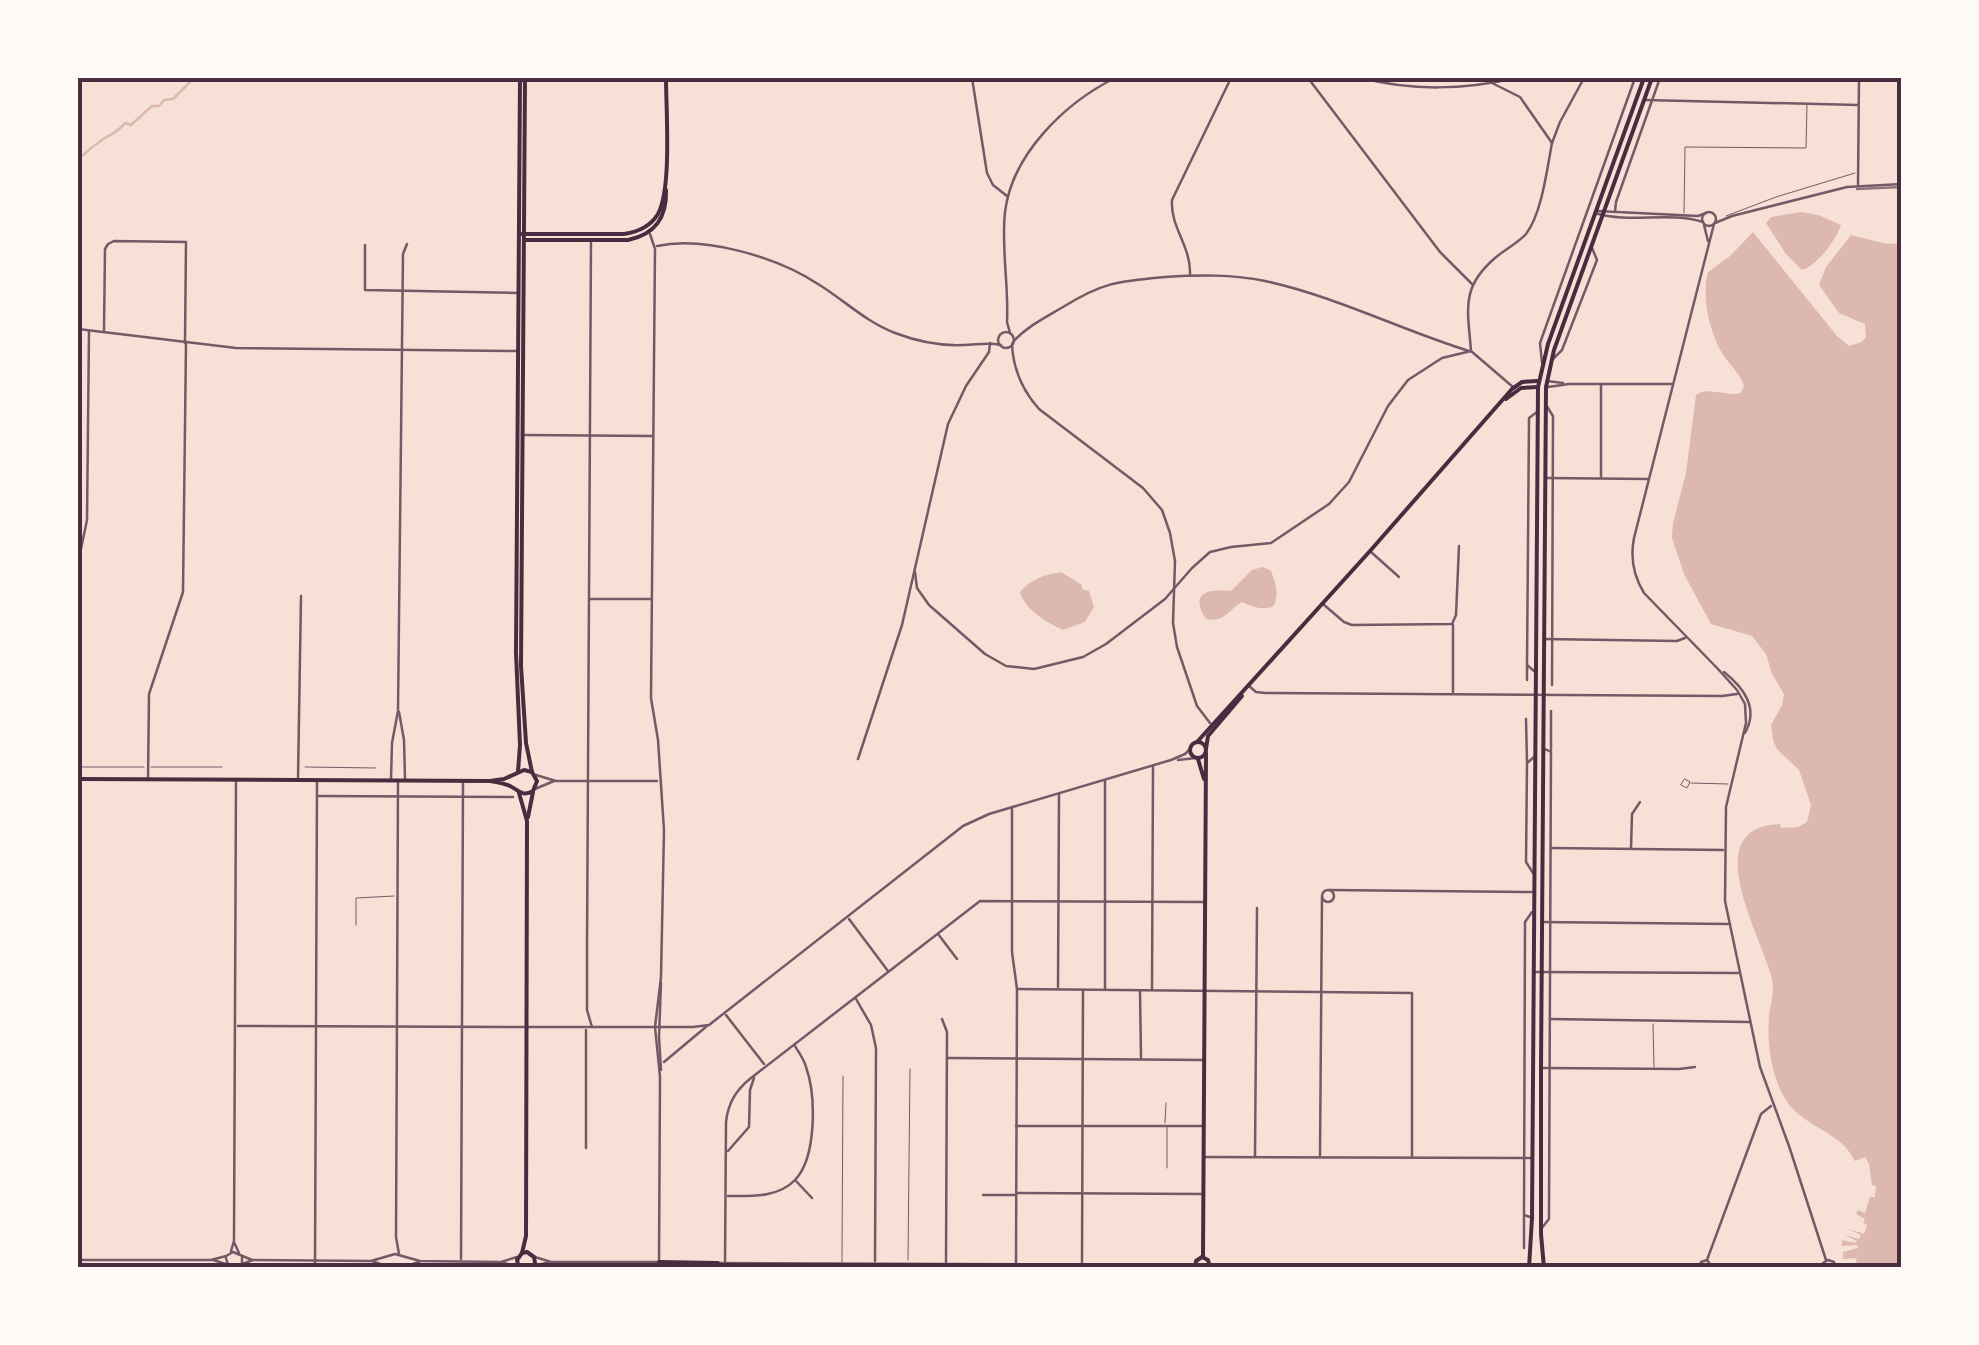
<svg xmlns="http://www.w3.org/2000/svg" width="1979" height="1345" font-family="'Times New Roman',serif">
<rect width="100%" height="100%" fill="#f7e1d7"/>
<g fill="#dcb8b0">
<path d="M1801,212L1818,215L1841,225C1835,241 1818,265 1802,270L1786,254L1766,223L1771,217Z"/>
<path d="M1753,232L1837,336L1849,346L1862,342L1866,337L1865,324L1839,313L1819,285L1826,267L1851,235L1887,244L1901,243V1267H1857L1856,1258L1843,1259V1252L1858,1248L1857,1245L1842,1246V1240L1855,1243L1857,1241L1844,1235L1859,1239L1861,1235L1846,1228L1864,1234L1867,1225L1863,1223L1865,1219L1856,1214L1858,1210L1865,1213L1870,1197H1875L1876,1186L1872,1185L1869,1164L1865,1157L1855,1161C1851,1155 1847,1147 1841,1143C1824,1128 1798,1120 1786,1100C1771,1076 1767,1045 1769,1017C1770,1005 1775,991 1772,979C1763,938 1695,827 1780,824L1781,828L1798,827L1807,822L1811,805L1799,770L1777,749L1773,740L1771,725L1782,705L1784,694L1772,674L1766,654L1752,636L1711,624L1684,574L1672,538L1673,523L1686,473L1696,395C1708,386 1726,397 1741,393L1744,386C1740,374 1733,368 1726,359C1710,337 1701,297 1708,272L1730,256Z"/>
<path d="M1263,567L1271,571C1276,584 1279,593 1274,606C1262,611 1254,607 1242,602C1228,610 1225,623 1206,619C1188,592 1210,588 1231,591L1252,570Z"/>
<path d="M1061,572L1082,585V589L1089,591L1094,607L1085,622L1063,630C1046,622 1025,610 1020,592C1029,580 1046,574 1061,572Z"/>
</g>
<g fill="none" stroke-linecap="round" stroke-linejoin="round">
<path stroke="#dcb8b0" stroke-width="2.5" d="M78,159C85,154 90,148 98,143C107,135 117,134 125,123L131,125L152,106H159L164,100L173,99L194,78"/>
<g stroke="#755966" stroke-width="1">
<path d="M1684,213L1685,147L1806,148L1807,104"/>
<path d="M1726,216L1776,197L1855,173"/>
<path d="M78,767H144"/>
<path d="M151,767H222"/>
<path d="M305,767L376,768"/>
<path d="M1685,779L1690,782L1687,788L1681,785Z"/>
<path d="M1691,783L1728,784"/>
<path d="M356,925V898L394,896"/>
<path d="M1653,1024L1654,1067"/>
<path d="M1165,1123L1166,1103"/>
<path d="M1167,1126V1168"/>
<path d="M908,1260L910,1069"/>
<path d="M842,1262L843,1076"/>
</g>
<g stroke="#755966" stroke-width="2.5">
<path d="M972,78L987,173L993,185L1007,196"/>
<path d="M1308,78L1440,252L1472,284"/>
<path d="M1362,78C1411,91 1465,90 1515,78"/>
<path d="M1492,83L1520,97L1552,143C1547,169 1542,213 1526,234C1518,243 1504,250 1495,258C1460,288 1468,310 1471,351L1513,387"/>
<path d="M1645,100L1858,105"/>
<path d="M1552,143L1560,122L1584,78"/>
<path d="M1858,185L1859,78"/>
<path d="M1597,211L1698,216L1706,213"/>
<path d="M1615,212L1616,202L1660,78"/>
<path d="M1595,213C1630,224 1669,211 1703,222"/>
<path d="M650,234L655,249L651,698L658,740L664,830L661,977L655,1027L660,1077L659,1262"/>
<path d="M591,241L587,947V1010L592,1027"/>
<path d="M365,245V290L518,293"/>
<path d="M657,246C705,236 777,257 818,284C844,300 866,322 895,333C916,341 940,346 963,345C976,345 988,342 1001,345"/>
<path d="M1190,274C1191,246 1170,227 1172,200L1231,78"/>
<path d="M78,329L236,348L517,351"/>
<path d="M104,330L105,249L108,244L114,241L186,242L185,343"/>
<circle cx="1006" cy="340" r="8"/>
<path d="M1010,333L1007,322C1009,286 1001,249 1005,212C1012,154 1065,103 1115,78"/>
<path d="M1013,342C1026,327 1046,317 1063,307C1103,282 1119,281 1165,277C1198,275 1232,274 1265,281C1335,296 1401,330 1469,351"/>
<path d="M1012,344C1013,368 1023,391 1039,409L1143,488L1162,510L1170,533L1175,561L1173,623L1177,647L1197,706L1210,723"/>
<path d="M1553,359L1562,350L1597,260L1592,248"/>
<path d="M1542,363L1540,343L1635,78"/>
<path d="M1547,381L1563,383"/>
<path d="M1601,385V477"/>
<path d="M1548,387L1569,384H1672"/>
<path d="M1546,405L1553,416L1552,685"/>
<path d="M525,435L652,436"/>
<path d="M1546,478L1648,479"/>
<path d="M1371,552L1399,577"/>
<path d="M78,563L87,520L89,331"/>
<path d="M915,572L917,588L929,605L985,654L1006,666L1034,669L1083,657L1106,644L1165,599L1192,568L1210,552L1231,547L1271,543L1329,504L1349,482L1388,406L1408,380L1442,358L1471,351"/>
<path d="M590,599H650"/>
<path d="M1323,604L1344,622L1352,625L1452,624L1456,615L1459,546"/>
<path d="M1453,625V692"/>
<path d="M1544,639L1677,641L1685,638"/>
<path d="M1527,666V680"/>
<path d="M1534,671L1527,665L1529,418L1537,412"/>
<path d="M1249,686L1256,692L1265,693L1722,696L1737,694"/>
<path d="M1551,711V750"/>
<path d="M399,712L404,740L405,779"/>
<path d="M1526,719L1527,762"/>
<path d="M858,759L902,625L948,424L966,386L989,352L990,343"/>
<path d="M536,775L556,781H657"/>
<path d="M298,779L301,596"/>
<path d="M391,779L392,743L398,711L403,254L407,244"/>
<path d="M148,780L149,694L183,592L186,343"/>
<path d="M398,782L396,1237L399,1254"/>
<path d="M535,789L554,781"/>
<path d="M319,796L513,797"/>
<path d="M1012,807V952L1017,989L1016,1263"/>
<path d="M1551,848L1723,850"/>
<path d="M1631,848L1632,814L1640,802"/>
<path d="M1533,873L1526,862L1527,763L1534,757"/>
<circle cx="1328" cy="896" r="6"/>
<path d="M1329,890L1532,892"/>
<path d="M849,919L888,971"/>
<path d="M1542,922L1728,924"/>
<path d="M938,934L957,959"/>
<path d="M1536,972L1738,973"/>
<path d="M1058,987L1059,795"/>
<path d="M1105,988V781"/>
<path d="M1017,989L1412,993V1157"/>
<path d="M1152,989L1153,767"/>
<path d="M1140,991L1141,1058"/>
<path d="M856,999L871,1025L876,1048L875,1261"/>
<path d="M726,1015L764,1064"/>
<path d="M942,1019L947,1032L946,1262"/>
<path d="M1550,1019L1749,1022"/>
<path d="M238,1026L525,1027"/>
<path d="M947,1058L1203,1060"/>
<path d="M664,1062L707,1026"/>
<path d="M1543,1068L1679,1069L1695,1067"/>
<path d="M661,1070L659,1037L661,983"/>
<path d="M1016,1126H1202"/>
<path d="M586,1148V1030"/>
<path d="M728,1151L749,1127L750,1090L754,1078"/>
<path d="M1320,1155L1322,897"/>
<path d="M1255,1156L1257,908"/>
<path d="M1204,1157L1531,1158"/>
<path d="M796,1181L812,1198"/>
<path d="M1018,1193L1203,1194"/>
<path d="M983,1195H1016"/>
<path d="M728,1196C750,1196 778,1198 795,1180C817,1157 816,1095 806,1067C804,1059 799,1053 795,1046"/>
<path d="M1530,1217L1524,1215L1525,922L1532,912"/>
<path d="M1541,1229L1549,1219V1210L1551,752L1545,749"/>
<path d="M234,1242L239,1253"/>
<path d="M1524,1248V1216"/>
<path d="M231,1251L234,1241L236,780"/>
<path d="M461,1259L463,782"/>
<path d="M725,1263L726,1122C728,1103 736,1090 751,1078L980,901L1203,902"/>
<path d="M1082,1263L1083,991"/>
<path d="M315,1268L317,782"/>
</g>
<g stroke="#755966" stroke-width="2.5">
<circle cx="1709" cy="219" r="7"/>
<path d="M1715,223L1732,216L1847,187L1902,184"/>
<path d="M1714,224L1634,538C1630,558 1633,575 1644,593L1718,669L1737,690L1745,704L1746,723L1726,807L1725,901L1760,1067L1789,1146L1826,1260"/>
<path d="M1704,225L1708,241"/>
<path d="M1724,672C1744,688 1759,708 1745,733"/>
<path d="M1178,760L1196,758"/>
<path d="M528,1027H693L709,1025L963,826L989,814L1171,760L1185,754L1191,748"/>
<path d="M535,1257L551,1262"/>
<path d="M226,1258L229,1268"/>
<path d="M78,1260H211L226,1256L233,1252L252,1260"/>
<path d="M213,1260L226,1264"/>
<path d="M1707,1260L1761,1114L1771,1106"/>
<path d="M372,1261L391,1268"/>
<path d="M501,1262L517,1257"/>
<path d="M720,1263L1194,1265"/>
<path d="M242,1264L253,1260L371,1261L395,1254L420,1261L499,1262L517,1266"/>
<path d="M536,1265L552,1262H658"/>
<path d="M1210,1266L1698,1267"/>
<path d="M1699,1266L1701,1262L1707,1260L1713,1268"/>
<path d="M239,1268L242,1264V1257"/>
<path d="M400,1268L419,1262"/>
<path d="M1822,1268L1823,1263L1828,1260L1834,1262L1835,1268"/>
</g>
<g stroke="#4a2c40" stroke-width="4">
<path d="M525,78L521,666L526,743L532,772"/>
<path d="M522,234H624C638,232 650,227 658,214C672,189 666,109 666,78"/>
<path d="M524,240H628C656,234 667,217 666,190"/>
<path d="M1506,399L1521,388L1538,387"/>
<circle cx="1198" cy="750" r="8"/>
<path d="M1197,742L1370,551L1512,389L1522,382L1537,381"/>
<path d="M1206,749L1208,736L1242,696"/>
<path d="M1198,759L1204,779"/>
<path d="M518,772L520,745L516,653L520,78"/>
<path d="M78,779L490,781L504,779L524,770L532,772L537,781L533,791C522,797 520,791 510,786C504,783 497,782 490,781"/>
<path d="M519,793L527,821L526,1236L522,1253L517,1260L519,1268"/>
<path d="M528,817L533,792"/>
<path d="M522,1253L527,1252L534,1257L535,1263L533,1268"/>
<path d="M1203,1257L1206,753"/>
<path d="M659,1262L718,1263"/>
<path d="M1195,1268L1196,1261L1202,1257L1208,1260L1210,1268"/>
<path d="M1529,1268L1532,1218L1538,387L1548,344L1644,78"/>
<path d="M1544,1268L1541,1234V1068L1546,387L1554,350L1652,78"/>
</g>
<path stroke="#8f747c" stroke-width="2.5" d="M1857,189L1902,187"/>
</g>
<rect width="1979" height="1345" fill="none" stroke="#fffaf5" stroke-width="160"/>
<rect x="80" y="80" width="1819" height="1185" fill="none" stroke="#4a2c40" stroke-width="4"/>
</svg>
